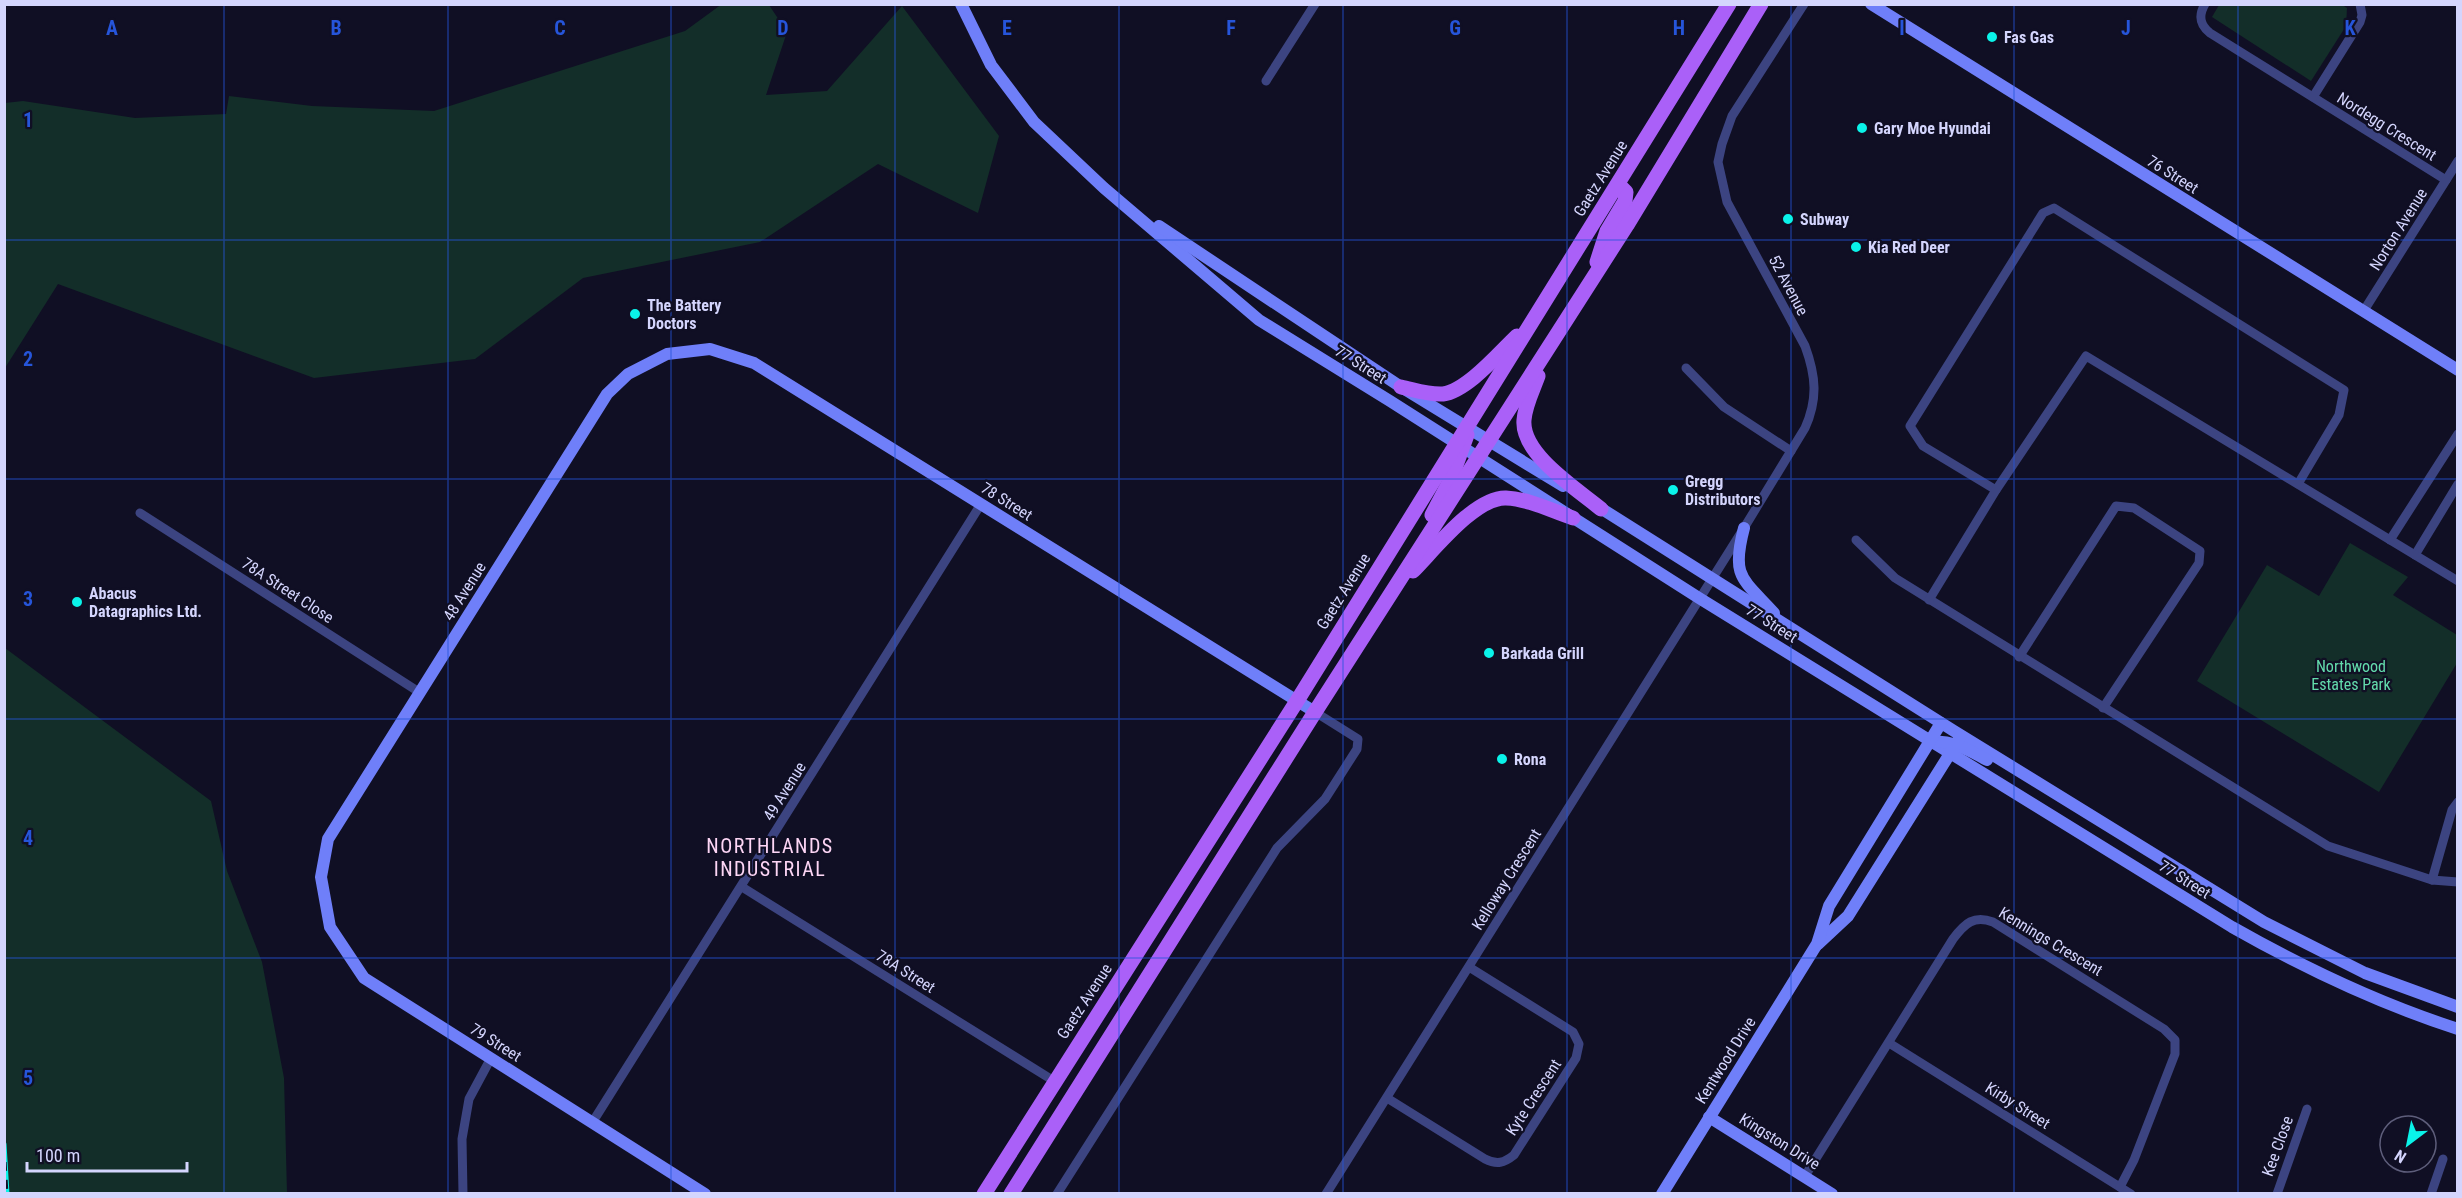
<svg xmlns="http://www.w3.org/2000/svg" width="2462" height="1198" font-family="'Roboto Condensed',sans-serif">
<rect width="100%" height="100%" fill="#100f24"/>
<g fill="#132e29">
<path d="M722,4L769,5L787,32L766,95L827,91L902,6L999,136L978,213L878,164L760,242L583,278L475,359L314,378L58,284L5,368V103L23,101L135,118L226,114L229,96L312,106L434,111L685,31Z"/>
<path d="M2341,4L2347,8L2346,26L2311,81L2212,17L2219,5Z"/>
<path d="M2350,543L2408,577L2393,595L2457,635V663L2379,792L2197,681L2267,565L2319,596Z"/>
<path d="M5,648L211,801L227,871L262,962L284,1078L287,1193H5Z"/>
</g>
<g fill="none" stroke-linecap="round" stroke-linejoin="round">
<g stroke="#3c4481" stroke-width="9">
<path d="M2205,4C2198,16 2200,25 2210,33L2446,180"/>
<path d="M1266,81L1315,4"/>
<path d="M2313,97L2360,22L2362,15L2360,4"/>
<path d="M2363,312L2458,161"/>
<path d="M1686,368L1724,407L1791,451"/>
<path d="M1996,490L1923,446L1910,426L2043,213L2054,208L2344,390L2339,415L2298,484"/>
<path d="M140,513L419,692"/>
<path d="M1856,540L1895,578L2328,846L2432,880L2458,882"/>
<path d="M2390,540L2458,434"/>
<path d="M2415,555L2458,484"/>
<path d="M1929,600L1996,490L2086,356L2458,581"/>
<path d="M2019,657L2116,506L2134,508L2200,551L2199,563L2103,708"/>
<path d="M2432,880L2452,810L2458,802"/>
<path d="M742,887L1054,1081"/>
<path d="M1889,1043L2131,1194"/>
<path d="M1387,1098L1485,1159C1497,1165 1504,1163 1514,1155L1576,1058L1579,1044L1573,1032L1469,967"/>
<path d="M592,1123L981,504"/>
<path d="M1805,1176L1953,939C1965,923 1974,915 1993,922L2164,1029L2175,1040V1054L2134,1160L2120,1187"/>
<path d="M463,1194L462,1139L469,1099L491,1058"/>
<path d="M1057,1194L1277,848L1325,799L1357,749L1358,739L1315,712"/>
<path d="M1326,1194L1744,528L1805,428C1818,399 1816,376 1805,346L1727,202L1718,162L1722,144L1732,116L1804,4"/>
<path d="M2277,1194L2307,1109"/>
<path d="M2431,1194L2443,1159"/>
</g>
<g stroke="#6f7ff9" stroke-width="12">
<path d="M961,4L991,65L1034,122L1104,188L1259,320L1390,401L1699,598L2232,927C2306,969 2377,1003 2458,1029"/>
<path d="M1871,4L2458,370"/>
<path d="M1159,226L1401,387L1563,486"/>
<path d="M1594,504L1954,731L2264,922L2365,973L2458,1007"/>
<path d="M1744,528C1731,577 1742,578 1774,613"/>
<path d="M1930,742C1952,739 1968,750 1987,760"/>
<path d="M1818,944L1848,916L1961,736"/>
<path d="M1709,1117L1832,1194"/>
<path d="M705,1194L364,978L330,927L321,877L328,839L607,394L628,374L667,354L710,349L754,363L1315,712"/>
<path d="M1662,1194L1817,944L1829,906L1941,723"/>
</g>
<g stroke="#aa60f8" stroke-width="15">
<path d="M1597,262L1607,231L1625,201L1626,192L1618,184"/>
<path d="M1538,376C1533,390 1525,405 1524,420C1521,454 1577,489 1601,509"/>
<path d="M1401,387C1415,390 1429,395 1443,394C1467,391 1500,352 1517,336"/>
<path d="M1432,515L1451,479L1467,435"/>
<path d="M1413,571C1434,550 1475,497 1506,498C1529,499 1552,511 1573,518"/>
<path d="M984,1194L1297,701L1729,4"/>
<path d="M1011,1194L1315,712L1627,225L1761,4"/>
</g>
<g stroke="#0af3e9" stroke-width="5">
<path id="rail" d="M4,1144L7,1194"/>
</g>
<use href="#rail" stroke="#100f24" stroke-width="3" stroke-dasharray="9" stroke-linecap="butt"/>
</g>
<path fill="none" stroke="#2655da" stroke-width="1.5" stroke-opacity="0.55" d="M224,4V1194M448,4V1194M671,4V1194M895,4V1194M1119,4V1194M1343,4V1194M1567,4V1194M1791,4V1194M2014,4V1194M2238,4V1194M4,240H2458M4,479H2458M4,719H2458M4,958H2458"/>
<g fill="#0af3e9" stroke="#100f24" stroke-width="2">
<circle cx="1992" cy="37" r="6"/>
<circle cx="1862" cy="128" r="6"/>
<circle cx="1788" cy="219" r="6"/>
<circle cx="1856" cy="247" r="6"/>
<circle cx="635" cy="314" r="6"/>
<circle cx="1673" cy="490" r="6"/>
<circle cx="77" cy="602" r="6"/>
<circle cx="1489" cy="653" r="6"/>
<circle cx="1502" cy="759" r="6"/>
</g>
<g text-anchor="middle" stroke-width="4.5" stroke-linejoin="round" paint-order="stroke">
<g font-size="16" font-weight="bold" fill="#d4d5fd" stroke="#100f24" text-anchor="start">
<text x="2004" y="43">Fas Gas</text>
<text x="1874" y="134">Gary Moe Hyundai</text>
<text x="1800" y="225">Subway</text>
<text x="1868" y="253">Kia Red Deer</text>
<text x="647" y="311">The Battery<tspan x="647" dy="18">Doctors</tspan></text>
<text x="1685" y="487">Gregg<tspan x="1685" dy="18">Distributors</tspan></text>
<text x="89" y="599">Abacus<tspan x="89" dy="18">Datagraphics Ltd.</tspan></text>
<text x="1501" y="659">Barkada Grill</text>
<text x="1514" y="765">Rona</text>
</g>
<g font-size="16" fill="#d4d5fd" stroke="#100f24">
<text transform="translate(2387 126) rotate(32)" y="6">Nordegg Crescent</text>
<text transform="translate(2173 174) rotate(32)" y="6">76 Street</text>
<text transform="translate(1600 178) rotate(-58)" y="6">Gaetz Avenue</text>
<text transform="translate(2398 229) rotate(-58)" y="6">Norton Avenue</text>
<text transform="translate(1789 285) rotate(62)" y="6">52 Avenue</text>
<text transform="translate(1361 364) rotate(32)" y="6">77 Street</text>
<text transform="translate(1007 501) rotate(32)" y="6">78 Street</text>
<text transform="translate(288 590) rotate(33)" y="6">78A Street Close</text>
<text transform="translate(464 591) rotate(-58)" y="6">48 Avenue</text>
<text transform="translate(1343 591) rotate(-58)" y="6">Gaetz Avenue</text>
<text transform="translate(1772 623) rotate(32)" y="6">77 Street</text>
<text transform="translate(784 791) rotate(-58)" y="6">49 Avenue</text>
<text transform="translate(1506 879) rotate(-58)" y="6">Kelloway Crescent</text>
<text transform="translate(2185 879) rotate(32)" y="6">77 Street</text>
<text transform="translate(2051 941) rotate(31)" y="6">Kennings Crescent</text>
<text transform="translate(906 971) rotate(32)" y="6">78A Street</text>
<text transform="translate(1084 1001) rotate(-57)" y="6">Gaetz Avenue</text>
<text transform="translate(496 1042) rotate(32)" y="6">79 Street</text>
<text transform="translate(1725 1060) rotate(-58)" y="6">Kentwood Drive</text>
<text transform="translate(1533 1097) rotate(-57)" y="6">Kyte Crescent</text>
<text transform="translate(2018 1105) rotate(32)" y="6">Kirby Street</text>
<text transform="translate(1780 1141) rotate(32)" y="6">Kingston Drive</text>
<text transform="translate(2277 1146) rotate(-70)" y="6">Kee Close</text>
</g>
<g font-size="16" fill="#63dbac" stroke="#100f24">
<text x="2351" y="672">Northwood<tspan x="2351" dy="18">Estates Park</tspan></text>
</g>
<g font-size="20" letter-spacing="1.5" fill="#fdd6f5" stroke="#100f24">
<text x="770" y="853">NORTHLANDS<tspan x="770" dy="23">INDUSTRIAL</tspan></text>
</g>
</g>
<g font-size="20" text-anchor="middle" font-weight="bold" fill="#2655da" stroke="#100f24" stroke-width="4.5" stroke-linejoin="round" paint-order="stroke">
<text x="112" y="35">A</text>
<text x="336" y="35">B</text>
<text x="560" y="35">C</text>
<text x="783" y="35">D</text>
<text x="1007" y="35">E</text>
<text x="1231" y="35">F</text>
<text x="1455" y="35">G</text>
<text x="1679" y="35">H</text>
<text x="1902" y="35">I</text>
<text x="2126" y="35">J</text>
<text x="2350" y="35">K</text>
<text x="28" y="127">1</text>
<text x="28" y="366">2</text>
<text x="28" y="606">3</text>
<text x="28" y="845">4</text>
<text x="28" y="1085">5</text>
</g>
<rect width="2462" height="1198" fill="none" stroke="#d4d5fd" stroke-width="12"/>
<g transform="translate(2408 1144) rotate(212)"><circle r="28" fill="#100f24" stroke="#5e5e7b" stroke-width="1.5"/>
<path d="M0-4.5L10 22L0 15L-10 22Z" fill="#0af3e9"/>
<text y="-9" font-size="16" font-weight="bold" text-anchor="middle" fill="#d4d5fd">N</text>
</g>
<path d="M27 1162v9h160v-9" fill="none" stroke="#d4d5fd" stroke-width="3"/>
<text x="36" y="1162" font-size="18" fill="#d4d5fd" stroke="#100f24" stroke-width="4.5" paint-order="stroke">100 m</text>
</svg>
